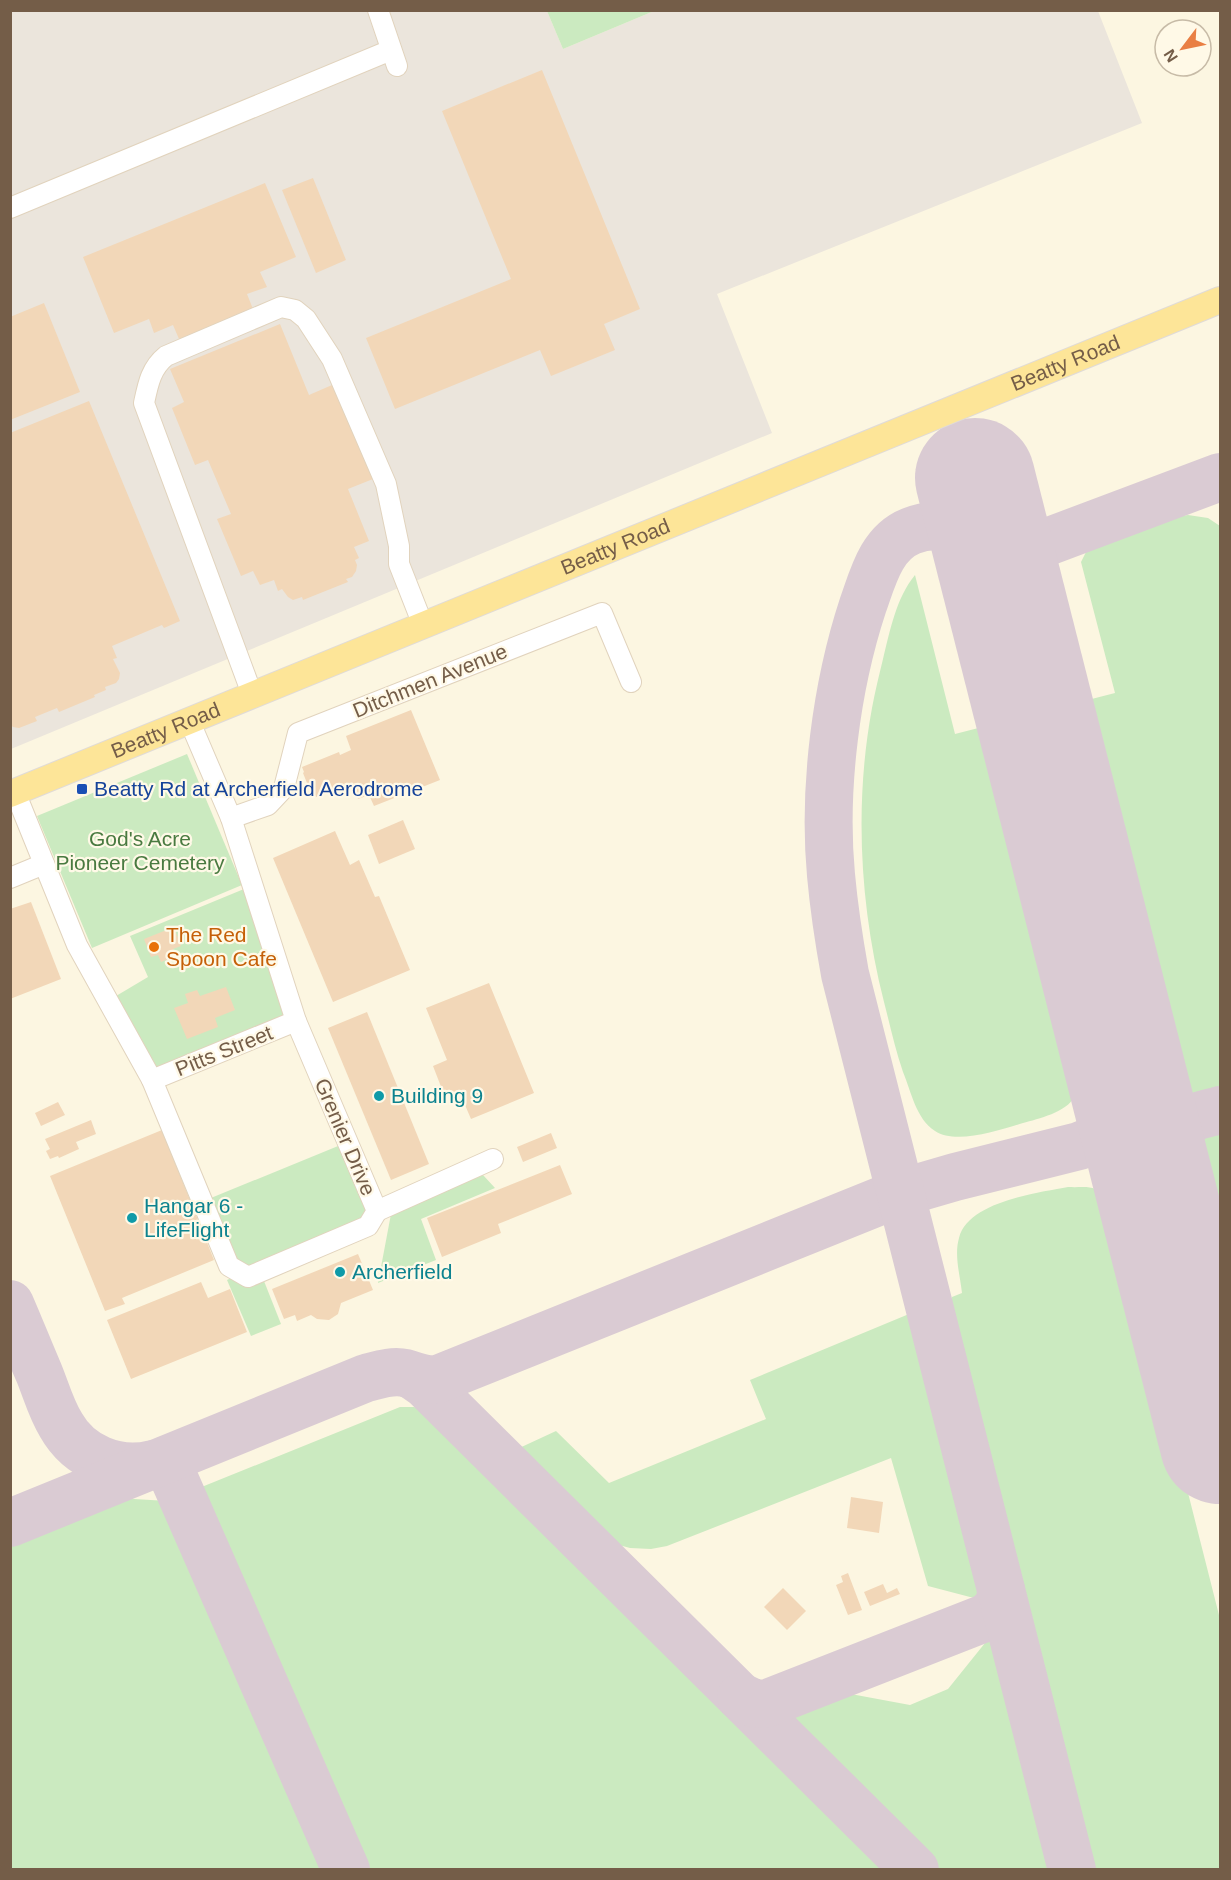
<svg xmlns="http://www.w3.org/2000/svg" width="1231" height="1880" font-family="Helvetica,sans-serif">
<rect width="100%" height="100%" fill="#fcf6e1"/>
<path fill="#ebe5dc" d="M11,11H547L563,49L654,11H1098L1142,123L717,294L772,433L11,749Z"/>
<g fill="#cbeac0">
<path d="M547,11H654L563,49Z"/>
<path d="M1188,515L1208,518L1220,526V1094C1205,1098 1190,1101 1175,1094L1076,703L1115,693L1081,562L1086,552L1175,517Z"/>
<path d="M915,575L955,734L994,724L1081,1071C1079,1079 1078,1089 1074,1097C1067,1112 1038,1119 1023,1123C1000,1130 956,1145 935,1131C916,1119 911,1091 903,1072C895,1049 890,1025 884,1002C860,907 854,805 872,708C875,692 879,675 883,659C890,631 896,598 915,575Z"/>
<path d="M187,754L242,885L92,948L37,816Z"/>
<path d="M244,889L289,1020L154,1074L111,999L148,977L130,936Z"/>
<path d="M1220,1127V1272L1189,1147C1193,1134 1208,1130 1220,1127Z"/>
<path d="M343,1144L371,1211L363,1223L248,1273L232,1263L206,1200Z"/>
<path d="M483,1175L495,1188L421,1219L436,1260L378,1283L391,1214Z"/>
<path d="M1068,1187C1088,1188 1095,1183 1107,1201H1114L1220,1619V1869H1089L949,1319L952,1297L962,1293C960,1275 954,1255 959,1238C968,1202 1036,1193 1068,1187Z"/>
<path d="M237,1275L262,1276L281,1324L251,1336L227,1280Z"/>
<path d="M909,1314L916,1322L985,1591L982,1596L975,1598L970,1597L928,1586L891,1458L667,1546L651,1549L630,1548L608,1542L515,1450L556,1431L609,1483L766,1419L750,1380Z"/>
<path d="M400,1407H414L427,1411L888,1869H11V1541L118,1498L167,1501Z"/>
<path d="M997,1638L1056,1869H939L790,1722L795,1712L840,1692L910,1705L948,1689L985,1643Z"/>
</g>
<g fill="none" stroke-linecap="round" stroke-linejoin="round">
<g stroke="#dacbd3" stroke-width="48">
<path d="M1012,611L997,555C1002,547 1009,539 1011,530C1019,496 971,482 957,516C960,528 961,543 969,553C978,563 991,566 998,578L1041,736"/>
<path d="M10,1304C20,1327 29,1350 39,1373C46,1390 51,1409 61,1425C79,1457 117,1473 153,1464"/>
<path d="M1196,1348L1159,1191C1154,1162 1165,1132 1193,1118C1201,1114 1211,1113 1220,1110"/>
<path d="M415,1377L425,1384L915,1870"/>
<path d="M166,1460L346,1870"/>
<path d="M10,1523L366,1378C378,1375 392,1370 405,1373C417,1376 425,1381 438,1379L900,1193L955,1177L1079,1146C1109,1135 1125,1110 1124,1079L1085,912"/>
<path d="M741,1697L756,1704L768,1703L985,1618C996,1611 1001,1603 1001,1590"/>
<path d="M1072,1870L845,974C839,941 834,908 831,875C823,789 836,687 863,605C873,577 881,543 911,531C959,512 976,556 1023,551L1220,477"/>
</g>
<path stroke="#dacbd3" stroke-width="120" d="M975,478L1220,1444"/>
</g>
<g fill="#f2d7b8">
<path d="M542,70L640,309L604,324L615,350L551,376L540,350L395,409L366,338L511,279L442,111Z"/>
<path d="M313,178L346,260L316,273L282,190Z"/>
<path d="M265,183L296,257L260,272L267,287L247,294L253,309L179,339L173,325L154,333L149,319L114,333L83,257Z"/>
<path d="M44,303L80,392L10,420V317Z"/>
<path d="M280,324L309,395L339,382L378,477L348,489L369,541L354,547L359,558L355,560L357,565L356,571L352,577L346,579L348,582L303,600L302,597L293,600L288,597L282,589L278,591L274,580L260,585L253,571L241,576L217,519L231,514L208,460L195,465L172,408L184,402L170,369Z"/>
<path d="M89,401L180,621L164,628L162,625L112,646L117,658L113,659L120,673L119,679L116,683L105,687L106,690L94,695L95,697L59,712L57,708L35,717L37,721L19,728L13,727L10,724V433Z"/>
<path d="M411,710L440,780L374,806L369,795L358,799L351,784L316,797L314,792L311,793L303,773L304,772L302,767L339,752L340,755L351,750L346,736Z"/>
<path d="M403,820L415,849L379,864L368,835Z"/>
<path d="M335,831L350,865L359,860L375,897L379,896L410,970L333,1002L273,858Z"/>
<path d="M31,902L61,979L10,999V909Z"/>
<path d="M174,927L181,946L173,949L176,956L161,962L158,955L151,957L144,939Z"/>
<path d="M489,983L534,1093L471,1119L459,1091L445,1097L433,1066L447,1060L426,1008Z"/>
<path d="M226,987L235,1010L215,1018L218,1027L187,1039L174,1008L188,1003L185,994L197,990L200,996Z"/>
<path d="M367,1012L429,1164L391,1180L328,1028Z"/>
<path d="M58,1102L65,1115L41,1126L35,1113Z"/>
<path d="M91,1120L96,1134L76,1142L79,1149L59,1158L58,1156L50,1159L46,1151L50,1149L45,1139Z"/>
<path d="M162,1130L214,1260L122,1298L125,1304L105,1311L50,1176Z"/>
<path d="M551,1133L557,1148L523,1162L517,1147Z"/>
<path d="M560,1165L572,1194L498,1224L501,1233L442,1257L427,1218Z"/>
<path d="M358,1254L373,1290L341,1303L338,1314L329,1320L317,1319L311,1315L297,1321L295,1315L284,1319L272,1289Z"/>
<path d="M201,1282L208,1298L230,1289L247,1332L131,1379L107,1320Z"/>
<path d="M851,1497L883,1502L879,1533L847,1528Z"/>
<path d="M848,1573L862,1610L848,1615L836,1585L843,1582L841,1576Z"/>
<path d="M883,1584L887,1593L897,1588L900,1594L870,1606L864,1592Z"/>
<path d="M783,1588L806,1611L787,1630L764,1607Z"/>
</g>
<g fill="none" stroke-linecap="round" stroke-linejoin="round">
<g stroke="#e1d3bd" stroke-width="22">
<g id="minor">
<path d="M378,10L397,66"/>
<path d="M10,208L391,50"/>
<path d="M252,694L144,403C148,384 151,368 166,356L281,307L295,310L306,319L332,359L386,484L399,546V564L423,625"/>
<path d="M15,792L77,945L152,1080L229,1266L248,1277L368,1226L377,1211L296,1021L231,818L189,720"/>
<path d="M231,818L268,805L284,788L298,733L602,613L631,682"/>
<path d="M10,878L44,864"/>
<path d="M152,1080L296,1021"/>
<path d="M377,1211L493,1159"/>
</g>
</g>
<g stroke="#e0dbd7" stroke-width="28">
<g id="major">
<path id="s1" d="M10,794L1220,300"/>
</g>
</g>
<use href="#minor" stroke="#fff" stroke-width="20"/>
<use href="#major" stroke="#fde598" stroke-width="26"/>
</g>
<rect fill="#1a4fb4" stroke="#fff9e7" stroke-width="2" x="76" y="783" width="12" height="12" rx="3"/>
<circle fill="#e8710a" stroke="#fff9e7" stroke-width="2" cx="154" cy="947" r="6"/>
<g fill="#0f9aa8" stroke="#fff9e7" stroke-width="2">
<circle cx="379" cy="1096" r="6"/>
<circle cx="132" cy="1218" r="6"/>
<circle cx="340" cy="1272" r="6"/>
</g>
<g text-anchor="middle" stroke-width="4.5" stroke-linejoin="round" paint-order="stroke">
<g font-size="21" fill="#745d48" stroke="#fff9e7">
<text dy="7" stroke="none"><textPath href="#s1" startOffset="1140">Beatty Road</textPath></text>
<text dy="7" stroke="none"><textPath href="#s1" startOffset="654">Beatty Road</textPath></text>
<text transform="translate(430 681) rotate(-22)" y="7">Ditchmen Avenue</text>
<text dy="7" stroke="none"><textPath href="#s1" startOffset="168">Beatty Road</textPath></text>
<text transform="translate(224 1051) rotate(-22)" y="7">Pitts Street</text>
<text transform="translate(345 1137) rotate(67)" y="7">Grenier Drive</text>
</g>
<g font-size="21" fill="#164399" stroke="#fff9e7" text-anchor="start">
<text x="94" y="796">Beatty Rd at Archerfield Aerodrome</text>
</g>
<g font-size="21" fill="#497a40" stroke="#fff9e7">
<text x="140" y="846">God's Acre<tspan x="140" dy="24">Pioneer Cemetery</tspan></text>
</g>
<g font-size="21" fill="#c56008" stroke="#fff9e7" text-anchor="start">
<text x="166" y="942">The Red<tspan x="166" dy="24">Spoon Cafe</tspan></text>
</g>
<g font-size="21" fill="#0d838f" stroke="#fff9e7" text-anchor="start">
<text x="391" y="1103">Building 9</text>
<text x="144" y="1213">Hangar 6 -<tspan x="144" dy="24">LifeFlight</tspan></text>
<text x="352" y="1279">Archerfield</text>
</g>
</g>
<rect width="1231" height="1880" fill="none" stroke="#745d48" stroke-width="24"/>
<g transform="translate(1183 48) rotate(238)"><circle r="28" fill="#fff9e7" stroke="#c7bba7" stroke-width="1.5"/>
<path d="M0-4.5L10 22L0 15L-10 22Z" fill="#e97f43"/>
<text y="-9" font-size="16" font-weight="bold" text-anchor="middle" fill="#745d48">N</text>
</g>
</svg>
